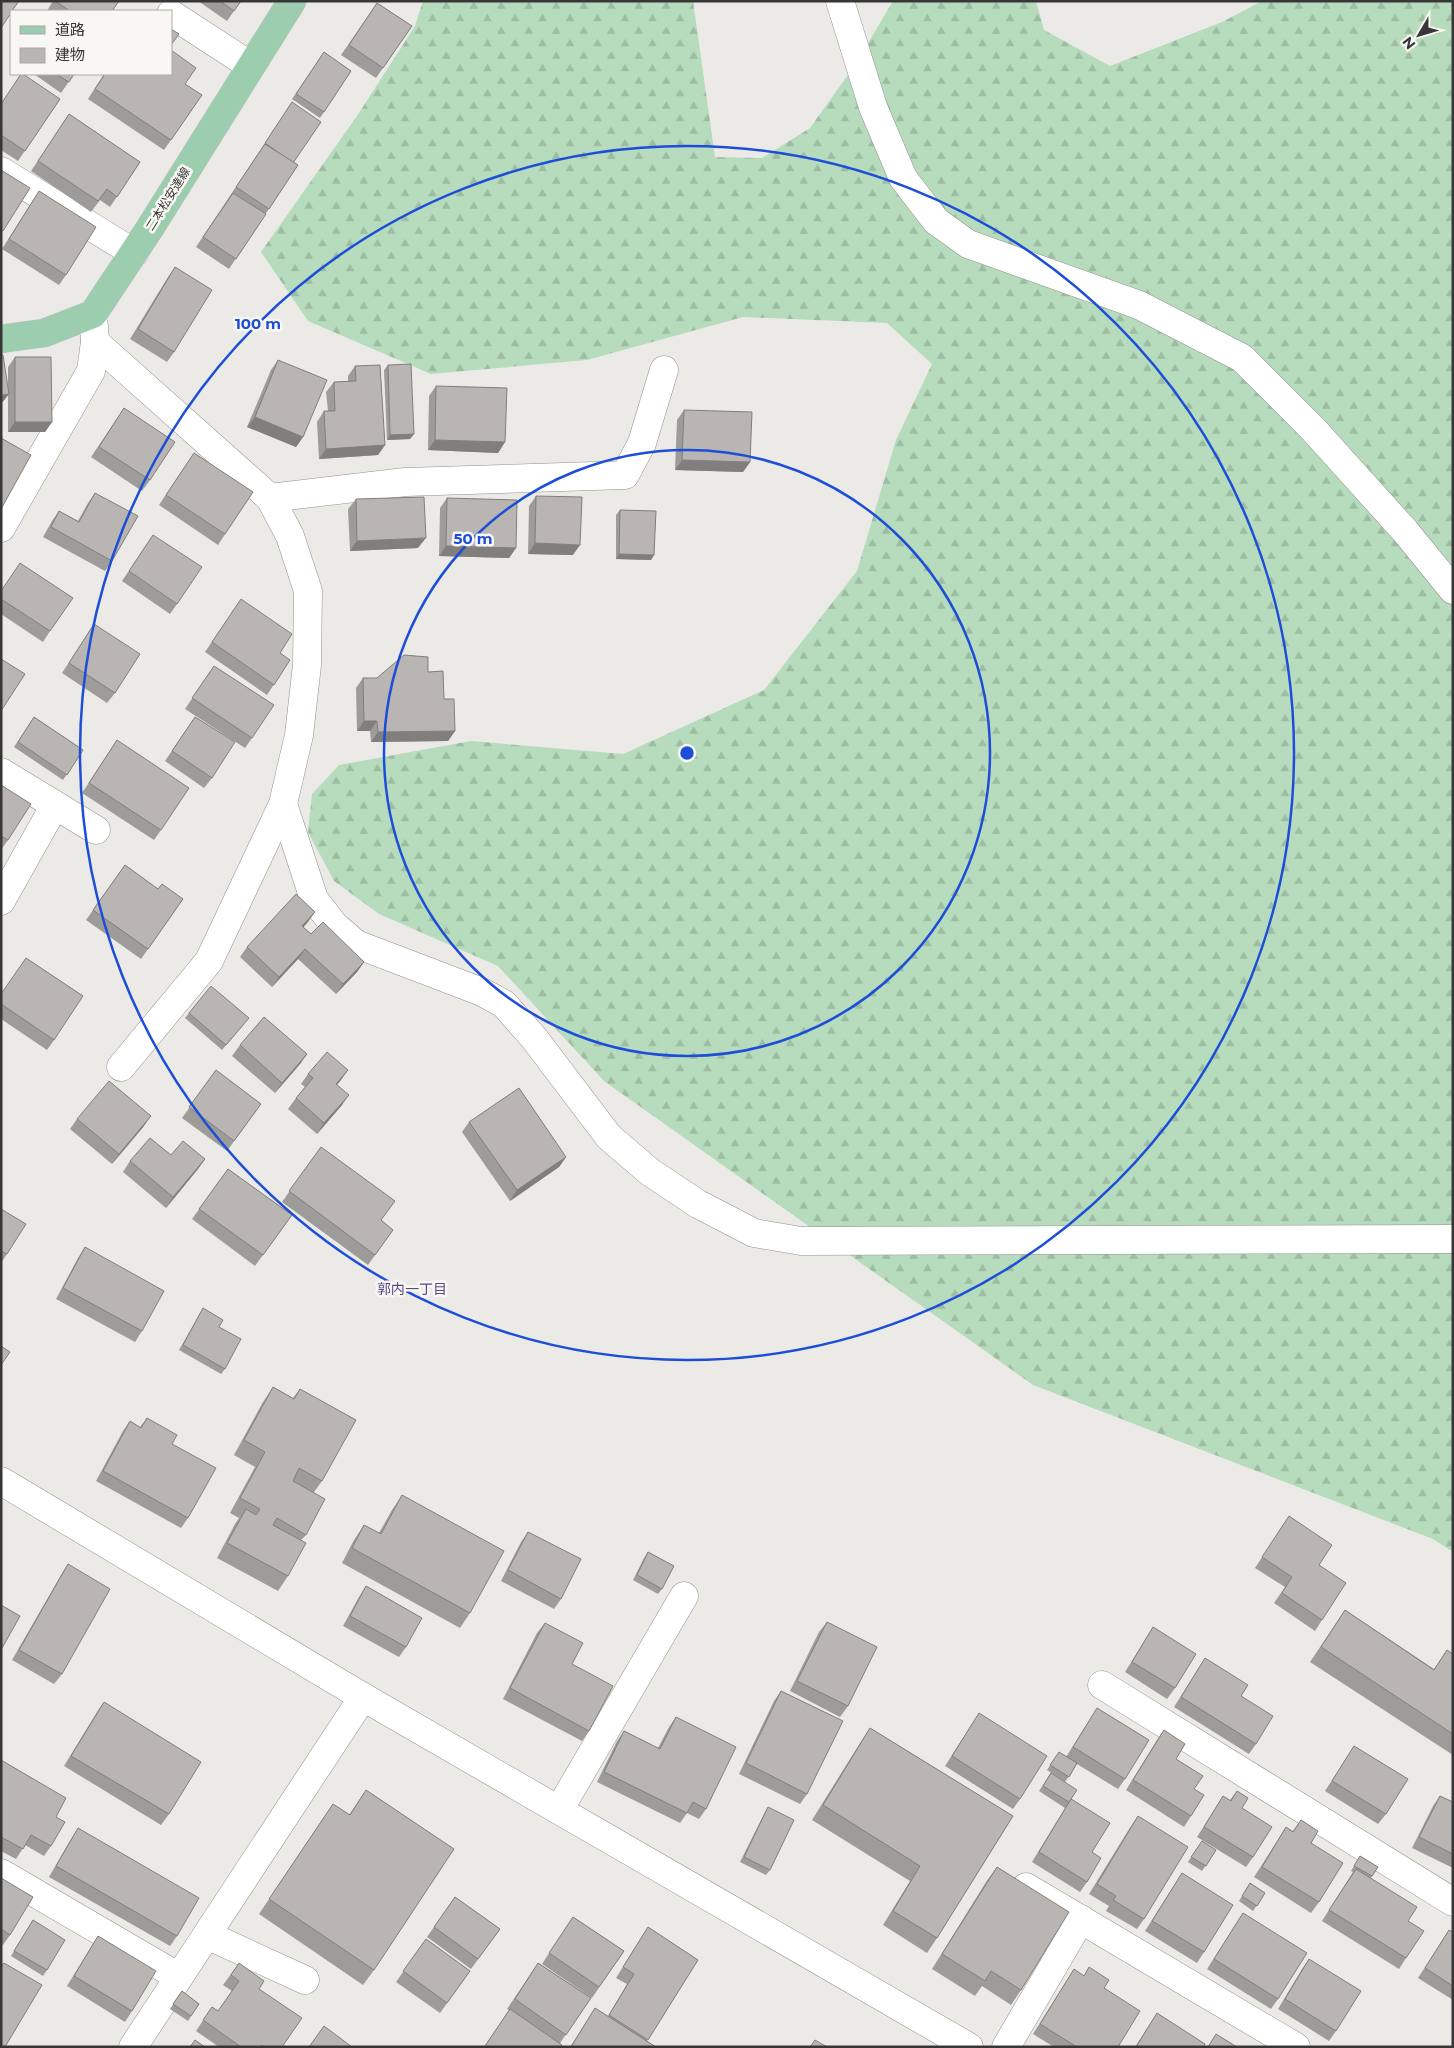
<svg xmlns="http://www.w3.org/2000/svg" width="1454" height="2048" font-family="Montserrat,'Noto Sans JP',sans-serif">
<defs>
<pattern id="forest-firs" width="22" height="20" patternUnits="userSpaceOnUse" patternTransform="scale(1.25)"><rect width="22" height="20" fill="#b6dcbd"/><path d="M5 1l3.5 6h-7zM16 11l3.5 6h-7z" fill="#9dbda3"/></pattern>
</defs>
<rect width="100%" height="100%" fill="#eceae7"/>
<path fill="url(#forest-firs)" d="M423,1H693L715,157L762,158L810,128L855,65L893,1H1036L1044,30L1110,66L1222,22L1262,1H1453V1552L1433,1539L1033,1385L604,1081L498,966L379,914L334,881L308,832L312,794L339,765L471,741L623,754L764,690L857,571L896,440L932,364L887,323L743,317L587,360L431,374L308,321L261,252L359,113L415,26Z"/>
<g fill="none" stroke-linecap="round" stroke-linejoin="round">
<g stroke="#93918f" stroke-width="29">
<g id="minor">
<path d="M840,1L873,107L903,178L936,221L968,244L1139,305L1242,358L1313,429L1405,531L1453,590"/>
<path d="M171,14L251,66"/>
<path d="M1,171L134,253"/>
<path d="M95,342L270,498L290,536L308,591L307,665L299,735L283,804L209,961L121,1067"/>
<path d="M270,498L405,482L625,475L642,443L664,370"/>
<path d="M1,528L91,371L95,342L94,326"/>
<path d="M1,772L96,830"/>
<path d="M283,804L314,899L334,925L356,944L482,992L504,1004L534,1038L609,1137L650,1172L698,1204L754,1233L801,1241L1453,1239"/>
<path d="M1,901L55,805"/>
<path d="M1,1481L363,1697L969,2047"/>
<path d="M1102,1685L1453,1902"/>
<path d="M559,1810L684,1596"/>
<path d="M1,1873L179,1977"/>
<path d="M1026,1887L1296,2047"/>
<path d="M207,1935L305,1980"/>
<path d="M133,2047L363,1697"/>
<path d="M1006,2047L1081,1919"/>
</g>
</g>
<g stroke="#c7c7c7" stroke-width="29">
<path id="major" d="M1,339L44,333L93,314L150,228L292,1"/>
</g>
<use href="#minor" stroke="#fff" stroke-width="28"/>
<use href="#major" stroke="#9dcdaf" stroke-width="28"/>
</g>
<g fill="#9e9c9a">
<path d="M53,1H119L112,11H47Z"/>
<path d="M198,1H241L227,21Z"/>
<path d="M377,3L412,26L376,78L341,55Z"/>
<path d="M324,52L351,71L320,118L292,99Z"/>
<path d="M34,74H74L61,93Z"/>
<path d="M104,74L185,84L202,95L164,150L88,99Z"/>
<path d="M60,99L18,161L1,150V103Z"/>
<path d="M292,102L293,163L298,165L229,269L196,247Z"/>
<path d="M69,114L140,162L110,207L100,200L91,212L31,171Z"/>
<path d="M39,191L66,275L59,285L2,249Z"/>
<path d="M175,267L174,352L167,362L130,339L168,277Z"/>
<path d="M15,357L52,422L45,432H8V395L1,404L8,388V367Z"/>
<path d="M278,360L303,437L296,447L247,427L271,370Z"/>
<path d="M388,365L414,434L410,439L387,440L384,370Z"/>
<path d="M355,366L385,445L378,455L319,459L317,422L324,411H328L326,392L334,382L348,381V376Z"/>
<path d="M436,386L505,442L498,453L428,450L429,396Z"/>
<path d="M124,408L150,480L142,491L91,457Z"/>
<path d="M684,410L750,462L743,472L675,470L677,420Z"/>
<path d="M187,463L253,492L218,545L159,505Z"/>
<path d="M95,493L112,561L105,571L43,537L52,521L59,511L78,521L88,503Z"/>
<path d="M536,496L573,555L528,554L529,506Z"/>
<path d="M447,498L516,548L509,558L439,556L440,508Z"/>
<path d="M356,499L418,548L350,551L348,509Z"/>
<path d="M620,510L654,555L651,560L616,559V515Z"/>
<path d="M153,535L177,604L170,614L122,581Z"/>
<path d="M1,590L50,631L43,642L1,614Z"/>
<path d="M241,599L280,653L290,660L267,695L205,652Z"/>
<path d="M94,624L115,693L107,703L62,673Z"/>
<path d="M214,666L252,738L245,748L185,709Z"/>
<path d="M428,672L444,699L455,731L448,741L371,742L370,731H357L356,688L363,678H377Z"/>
<path d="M34,717L83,750L63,780L14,747Z"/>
<path d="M195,717L212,778L204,788L165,761Z"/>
<path d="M117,740L161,830L154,840L82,793Z"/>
<path d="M1,785L8,840L1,850Z"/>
<path d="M125,865L158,889L183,899L141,959L86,920Z"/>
<path d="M315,912L303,927L311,934L364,962L357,972L336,994L298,959L272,987L240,957L247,947Z"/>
<path d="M1,994L54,1040L47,1050L1,1019Z"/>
<path d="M189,1013L245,1023L222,1050L185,1018Z"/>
<path d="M240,1045L307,1054L300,1064L275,1093L232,1056Z"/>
<path d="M216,1070L261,1104L227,1151L182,1118Z"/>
<path d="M348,1070L337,1085L342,1105L317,1134L288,1109L296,1098L305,1087L301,1084L308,1074Z"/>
<path d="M77,1119L144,1126L112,1164L70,1129Z"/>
<path d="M469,1122L566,1157L559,1167L510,1201L462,1132Z"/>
<path d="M321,1147L381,1220L393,1230L368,1265L282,1202Z"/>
<path d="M205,1159L198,1169L166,1208L123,1172L130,1161Z"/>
<path d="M228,1169L292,1215L255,1266L192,1219Z"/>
<path d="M1,1209L7,1254L1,1263Z"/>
<path d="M85,1247L142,1331L135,1342L56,1299L78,1258Z"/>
<path d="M203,1308L219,1327L225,1369L221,1374L179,1350Z"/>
<path d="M273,1387L293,1398L300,1389L322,1481L314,1492L306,1535L301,1540L288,1576L278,1591L217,1558L235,1524L239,1518L230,1513L255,1467L234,1455L263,1402Z"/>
<path d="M147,1418L172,1444L188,1518L181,1528L96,1481L123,1431L130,1421L140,1427Z"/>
<path d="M402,1495L470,1613L460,1628L342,1563L354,1540L364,1525L379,1533L392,1510Z"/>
<path d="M1289,1516L1319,1565L1322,1620L1315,1631L1274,1603L1285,1587L1255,1568Z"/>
<path d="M528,1532L561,1599L554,1609L501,1581L521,1542Z"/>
<path d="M648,1552L662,1589L658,1594L633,1580L644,1558Z"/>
<path d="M68,1564L62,1674L54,1684L12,1660L61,1575Z"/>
<path d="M366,1586L406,1647L399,1657L343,1626L359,1597Z"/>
<path d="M1345,1610L1434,1669L1447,1650L1453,1654V1755L1310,1662Z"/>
<path d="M827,1622L848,1706L840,1717L790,1691L819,1632Z"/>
<path d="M545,1623L572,1664L589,1731L582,1741L503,1699L537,1633Z"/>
<path d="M1153,1627L1175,1688L1167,1699L1125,1672Z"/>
<path d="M1205,1658L1241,1696L1256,1744L1249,1754L1174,1707Z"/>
<path d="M781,1691L807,1794L800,1804L739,1774L774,1701Z"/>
<path d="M104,1702L169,1814L161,1825L64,1766L97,1712Z"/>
<path d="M1097,1708L1125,1779L1118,1789L1077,1764L1065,1782L1047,1770L1059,1752L1066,1757Z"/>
<path d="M979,1713L1020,1799L1013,1809L945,1766Z"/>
<path d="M676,1717L706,1809L699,1819L687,1813L680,1823L597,1782L617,1741L624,1731L658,1748L669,1727Z"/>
<path d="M870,1728L1013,1816L937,1938L927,1953L883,1925L910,1881L812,1820L860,1743Z"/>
<path d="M1164,1730L1176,1759L1191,1816L1184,1827L1126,1790L1157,1740Z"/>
<path d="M1354,1746L1386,1814L1378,1824L1325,1791Z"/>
<path d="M1,1760L56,1817L51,1846L44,1856L25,1845L16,1859L1,1851Z"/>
<path d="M1051,1773L1072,1799L1092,1852L1087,1882L1080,1892L1032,1862L1065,1808L1039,1791Z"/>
<path d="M366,1790L374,1970L363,1985L259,1914L333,1804L349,1815Z"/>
<path d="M1237,1791L1242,1808L1253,1857L1246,1867L1197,1837L1223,1796L1230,1800Z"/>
<path d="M1440,1796L1453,1802V1868L1412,1848L1433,1806Z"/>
<path d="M768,1807L770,1870L766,1875L740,1862L765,1812Z"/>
<path d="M1138,1816L1144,1919L1137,1929L1106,1911L1109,1906L1089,1894L1131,1826Z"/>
<path d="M1301,1820L1311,1843L1319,1902L1311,1913L1254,1877L1286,1827L1293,1831Z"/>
<path d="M78,1828L177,1936L170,1946L49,1877L71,1839Z"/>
<path d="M1202,1841L1216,1850L1202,1871L1188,1862Z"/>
<path d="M1360,1856L1378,1867L1371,1878L1408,1921L1406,1958L1399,1969L1322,1921L1353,1872L1351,1871Z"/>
<path d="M997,1867L1021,1990L1011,2005L982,1986L975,1996L932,1969L986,1882Z"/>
<path d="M1182,1873L1204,1952L1197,1963L1145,1931Z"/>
<path d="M1,1878L10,1935L3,1945L1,1944Z"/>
<path d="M1250,1883L1265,1893L1253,1911L1239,1901Z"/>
<path d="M455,1897L500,1929L471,1969L427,1937Z"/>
<path d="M1243,1913L1278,1999L1271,2009L1207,1969Z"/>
<path d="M573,1917L624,1951L592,1998L542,1964Z"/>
<path d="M33,1920L47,1970L43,1976L11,1956Z"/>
<path d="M648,1927L698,1960L647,2041L656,2047H570L595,2008L608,2016L627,1984L616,1978Z"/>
<path d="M1449,1930L1453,1932V2000L1418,1978Z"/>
<path d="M98,1936L132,2011L125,2022L67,1986L91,1947Z"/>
<path d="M426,1939L470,1971L440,2013L396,1982Z"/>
<path d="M1309,1959L1336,2031L1329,2041L1278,2009L1302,1969Z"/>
<path d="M239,1963L259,1989L282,2047H219L196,2031L212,2007L218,2011L232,1991L223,1985Z"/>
<path d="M538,1963L591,1998L560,2043V2047H484L509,2010L507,2009Z"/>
<path d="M1074,1969L1118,2047H1054L1033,2034Z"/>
<path d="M182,1991L199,2004L188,2021L170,2009Z"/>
<path d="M1157,2013L1204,2047H1135Z"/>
</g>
<g fill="#817f7d">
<path d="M9,394L1,404V395Z"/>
<path d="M255,417L303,437L296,447L247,427Z"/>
<path d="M15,422H52L45,432H8Z"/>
<path d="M414,434L410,439L387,440L390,435Z"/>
<path d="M435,440L505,442L498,453L428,450Z"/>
<path d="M385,445L378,455L319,459L326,449Z"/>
<path d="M682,460L750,462L743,472L675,470Z"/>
<path d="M426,538L418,548L350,551L357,541Z"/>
<path d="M535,543L580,545L573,555L528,554Z"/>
<path d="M446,546L516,548L509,558L439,556Z"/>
<path d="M619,554L654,555L651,560L616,559Z"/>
<path d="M364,721H377L370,731H357Z"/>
<path d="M455,731L448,741L371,742L378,732Z"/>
<path d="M315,912L308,922L295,937L302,926Z"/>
<path d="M305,949L298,959L272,987L279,977Z"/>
<path d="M364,962L357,972L336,994L343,984Z"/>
<path d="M307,1054L300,1064L275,1093L282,1083Z"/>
<path d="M348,1070L341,1080L329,1094L336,1084Z"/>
<path d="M349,1095L342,1105L317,1134L324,1123Z"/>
<path d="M151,1116L144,1126L112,1164L119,1154Z"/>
<path d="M566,1157L559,1167L510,1201L517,1190Z"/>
<path d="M205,1159L198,1169L166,1208L173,1197Z"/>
</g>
<g fill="#b8b5b3" stroke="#817f7d">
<path d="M1,1H19L12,11H11V13L1,28Z"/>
<path d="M55,1H119L112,11H70Z"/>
<path d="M220,1H241L234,11Z"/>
<path d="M377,3L412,26L383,68L349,45Z"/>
<path d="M171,29L179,34L171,45Z"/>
<path d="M171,50L196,68L185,84L202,95L171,140L95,89L105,74H171Z"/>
<path d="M324,52L351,71L324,112L296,94Z"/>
<path d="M21,74H23L60,99L25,151L1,135V104Z"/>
<path d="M56,74H74L69,82Z"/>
<path d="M292,102L321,122L293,163L265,143Z"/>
<path d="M69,114L140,162L117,197L107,189L98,201L38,161Z"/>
<path d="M265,144L298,165L269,209L236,187Z"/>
<path d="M1,170L30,188L3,231L1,230Z"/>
<path d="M39,191L96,227L66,275L9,239Z"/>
<path d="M233,193L266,214L236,259L203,237Z"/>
<path d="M175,267L212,290L174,352L138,329Z"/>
<path d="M1,355H3L9,394L1,395Z"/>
<path d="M15,357H51L52,422H15Z"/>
<path d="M278,360L327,380L303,437L255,417Z"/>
<path d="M411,364L414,434L390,435L388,365Z"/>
<path d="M380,365L385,445L326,449L324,411H335L334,382L356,381L355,366Z"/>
<path d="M436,386L507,388L505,442L435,440Z"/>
<path d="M124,408L175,442L150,480L99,447Z"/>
<path d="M684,410L752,412L750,462L682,460Z"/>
<path d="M1,438L31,455L1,509Z"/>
<path d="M194,453L253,492L225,534L166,495Z"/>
<path d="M95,493L138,516L112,561L51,527L59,511L79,522Z"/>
<path d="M536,496L582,497L580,545L535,543Z"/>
<path d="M424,497L426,538L357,541L356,499Z"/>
<path d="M447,498L517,500L516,548L446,546Z"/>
<path d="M620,510L656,511L654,555L619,554Z"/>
<path d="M153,535L202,567L177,604L129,571Z"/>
<path d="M20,563L73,598L50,631L1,599V591Z"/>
<path d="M241,599L292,634L280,653L290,660L274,685L212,642Z"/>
<path d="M94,624L140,654L115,693L69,663Z"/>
<path d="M404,655L428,657V672L443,671L444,699H454L455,731L378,732L377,721H364L363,678H377Z"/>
<path d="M1,659L25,674L1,711Z"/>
<path d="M214,666L274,705L252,738L192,698Z"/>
<path d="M34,717L83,750L67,775L18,742Z"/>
<path d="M195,717L235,742L212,778L172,751Z"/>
<path d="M117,740L189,788L161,830L89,783Z"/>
<path d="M1,785L31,804L8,840L1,836Z"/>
<path d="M125,865L158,889L162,884L183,899L148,949L93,910Z"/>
<path d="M296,894L315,912L302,926L311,934L323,922L364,962L343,984L305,949L279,977L247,947Z"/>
<path d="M26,958L83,996L54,1040L1,1004V994Z"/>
<path d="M211,986L249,1018L226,1045L189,1013Z"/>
<path d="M264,1017L307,1054L282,1083L240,1045Z"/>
<path d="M327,1052L348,1070L336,1084L349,1095L324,1123L296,1098L313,1078L308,1074Z"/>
<path d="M216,1070L261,1104L234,1141L189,1107Z"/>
<path d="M109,1081L151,1116L119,1154L77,1119Z"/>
<path d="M519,1088L566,1157L517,1190L469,1122Z"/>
<path d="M150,1138L171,1155L183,1141L205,1159L173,1197L130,1161Z"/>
<path d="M321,1147L395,1201L381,1220L393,1230L375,1255L289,1191Z"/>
<path d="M228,1169L292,1215L263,1255L199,1209Z"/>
<path d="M1,1209L26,1224L7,1254L1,1251Z"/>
<path d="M85,1247L164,1291L142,1331L63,1288Z"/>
<path d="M203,1308L223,1320L219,1327L241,1339L225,1369L183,1345Z"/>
<path d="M1,1346L10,1352L1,1365Z"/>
<path d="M273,1387L294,1399L300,1389L356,1420L322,1481L299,1468L293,1481L325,1499L306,1535L277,1518L273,1525L306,1543L288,1576L227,1543L246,1509L256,1515L260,1509L240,1498L265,1452L244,1440Z"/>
<path d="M147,1418L177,1435L172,1444L216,1468L188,1518L103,1471L130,1421L141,1428Z"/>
<path d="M402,1495L504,1551L470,1613L352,1548L364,1525L381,1534Z"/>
<path d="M1289,1516L1332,1545L1319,1565L1346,1583L1322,1620L1282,1593L1292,1577L1262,1557Z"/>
<path d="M528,1532L581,1559L561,1599L508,1570Z"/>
<path d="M648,1552L674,1566L662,1589L637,1575Z"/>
<path d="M68,1564L110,1589L62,1674L19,1650Z"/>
<path d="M366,1586L422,1618L406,1647L350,1616Z"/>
<path d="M1,1605L20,1616L1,1650Z"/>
<path d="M1345,1610L1434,1670L1447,1650L1453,1654V1734L1321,1647Z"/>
<path d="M827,1622L877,1647L848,1706L797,1681Z"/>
<path d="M545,1623L583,1643L572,1664L613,1686L589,1731L510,1688Z"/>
<path d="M1153,1627L1196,1654L1175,1688L1132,1662Z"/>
<path d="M1205,1658L1248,1685L1241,1696L1273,1716L1256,1744L1181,1697Z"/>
<path d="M781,1691L843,1721L807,1794L746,1763Z"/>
<path d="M104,1702L201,1762L169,1814L71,1756Z"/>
<path d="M1097,1708L1149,1740L1125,1779L1073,1747Z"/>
<path d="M979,1713L1047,1756L1020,1799L952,1756Z"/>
<path d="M676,1717L736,1747L706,1809L693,1802L687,1813L604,1772L624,1731L660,1749Z"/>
<path d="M870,1728L1013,1816L937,1938L893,1911L920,1866L823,1805Z"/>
<path d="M1164,1730L1185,1744L1176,1759L1203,1776L1194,1789L1204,1795L1191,1816L1133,1780Z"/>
<path d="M1354,1746L1408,1779L1386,1814L1332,1781Z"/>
<path d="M1059,1752L1077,1763L1069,1777L1050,1765Z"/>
<path d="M1,1760L66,1798L56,1817L65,1822L51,1846L31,1835L23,1849L1,1837Z"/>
<path d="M1051,1773L1077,1790L1069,1802L1043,1786Z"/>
<path d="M366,1790L454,1849L374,1970L269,1899L333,1804L350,1815Z"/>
<path d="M1237,1791L1248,1798L1242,1808L1272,1827L1253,1857L1204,1827L1223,1796L1231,1801Z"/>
<path d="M1440,1796L1453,1802V1854L1419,1837Z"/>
<path d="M1071,1799L1110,1823L1092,1852L1101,1858L1087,1882L1039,1852Z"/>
<path d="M768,1807L794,1820L770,1870L744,1857Z"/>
<path d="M1138,1816L1188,1847L1144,1919L1113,1900L1116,1896L1097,1884Z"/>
<path d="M1301,1820L1318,1831L1311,1843L1343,1863L1319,1902L1262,1867L1286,1827L1293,1832Z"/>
<path d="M78,1828L199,1898L177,1936L56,1866Z"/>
<path d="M1202,1841L1216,1850L1206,1866L1191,1857Z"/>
<path d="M1360,1856L1378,1867L1372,1876L1354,1866Z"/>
<path d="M997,1867L1069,1912L1021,1990L991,1971L985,1981L942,1954Z"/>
<path d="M1356,1869L1417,1907L1408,1921L1424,1931L1406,1958L1329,1910Z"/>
<path d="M1182,1873L1233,1905L1204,1952L1152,1921Z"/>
<path d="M1,1878L33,1897L10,1935L1,1929Z"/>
<path d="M1250,1883L1265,1893L1257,1906L1242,1896Z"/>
<path d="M455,1897L500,1929L478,1959L434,1927Z"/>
<path d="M1243,1913L1307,1953L1278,1999L1214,1959Z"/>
<path d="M573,1917L624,1951L599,1987L549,1953Z"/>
<path d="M33,1920L65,1940L47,1970L14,1951Z"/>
<path d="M648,1927L698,1960L648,2040L609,2015L634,1974L623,1967Z"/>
<path d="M1449,1930L1453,1932V1986L1425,1968Z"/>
<path d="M98,1936L156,1971L132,2011L74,1976Z"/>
<path d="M426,1939L470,1971L447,2003L403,1971Z"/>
<path d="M1309,1959L1361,1991L1336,2031L1285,1999Z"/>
<path d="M4,1963L42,1985L5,2047H1V1967Z"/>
<path d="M239,1963L264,1981L259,1989L302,2018L282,2047H264L262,2045L261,2047H241L203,2020L212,2007L218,2011L239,1981L231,1975Z"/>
<path d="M538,1963L591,1998L566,2035L515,1999Z"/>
<path d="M1089,1967L1109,1980L1104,1988L1140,2011L1118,2047H1077L1040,2024L1074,1969L1084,1976Z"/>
<path d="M182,1991L199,2004L191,2016L173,2004Z"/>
<path d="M595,2008L656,2047H571Z"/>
<path d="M510,2009L562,2045L560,2047H487L485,2046Z"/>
<path d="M1157,2013L1205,2044L1204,2047H1136Z"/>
<path d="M324,2026L352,2047H309Z"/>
<path d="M1216,2034L1237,2047H1208Z"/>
<path d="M195,2040L205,2047H190Z"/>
<path d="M815,2040L827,2047H810Z"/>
</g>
<g fill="none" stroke="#1d4ed8" stroke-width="2.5">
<circle cx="687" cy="753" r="303"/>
<circle cx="687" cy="753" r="607"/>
</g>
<g text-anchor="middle" stroke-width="5" stroke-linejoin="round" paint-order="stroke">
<g font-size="12" fill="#383737" stroke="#f9f7f4">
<text transform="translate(168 199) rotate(-58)" y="4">二本松安達線</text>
</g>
<g font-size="14" fill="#564987" stroke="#f9f7f4">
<text x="412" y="1294">郭内一丁目</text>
</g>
</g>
<circle cx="687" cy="753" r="8" fill="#1d4ed8" stroke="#f9f7f4" stroke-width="2.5"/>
<g font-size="15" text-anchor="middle" font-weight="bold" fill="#1d4ed8" stroke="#f9f7f4" stroke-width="5" stroke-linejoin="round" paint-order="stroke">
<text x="258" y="329">100 m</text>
<text x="473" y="544">50 m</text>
</g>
<rect width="1454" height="2048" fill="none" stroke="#383737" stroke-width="5"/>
<rect x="10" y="10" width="162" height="65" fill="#f9f7f4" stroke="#acaaa8"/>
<rect x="20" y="26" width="25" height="8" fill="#9dcdaf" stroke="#acaaa8"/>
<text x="55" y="35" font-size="15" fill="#383737">道路</text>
<rect x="20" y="48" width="25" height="15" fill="#b8b5b3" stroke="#acaaa8"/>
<text x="55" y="60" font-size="15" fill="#383737">建物</text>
<g transform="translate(1419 35) rotate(232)" stroke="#f9f7f4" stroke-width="4" paint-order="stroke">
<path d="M0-4L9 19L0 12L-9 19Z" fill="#383737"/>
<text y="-8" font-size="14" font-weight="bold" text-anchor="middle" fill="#383737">N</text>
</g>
</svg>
